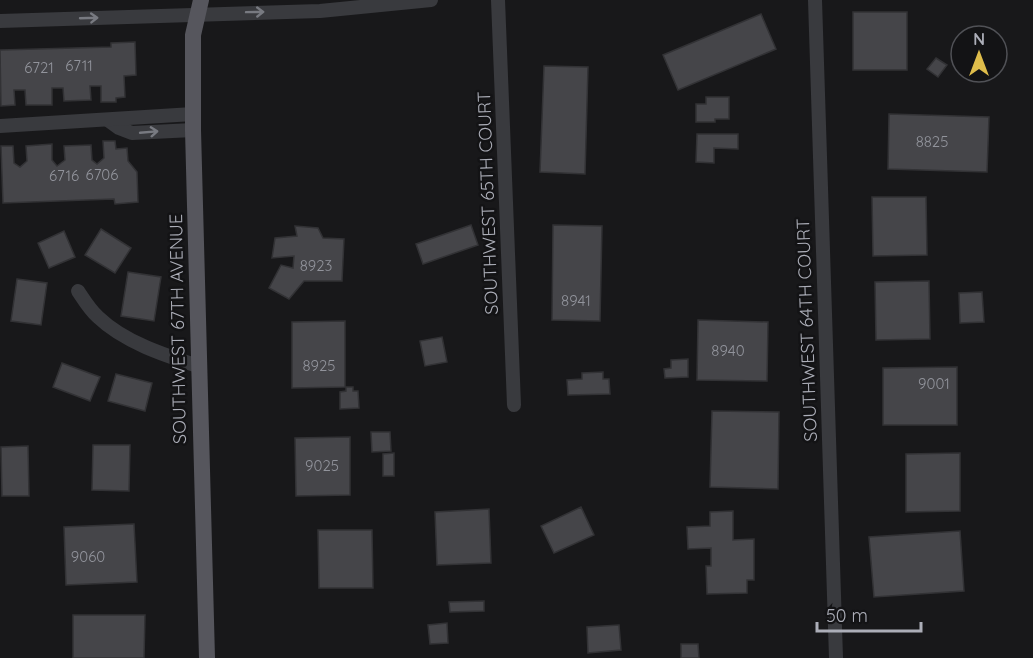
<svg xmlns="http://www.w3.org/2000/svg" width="1033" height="658" font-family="Quicksand,sans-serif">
<rect width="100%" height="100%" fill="#18181a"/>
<g fill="#454549" stroke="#323235" stroke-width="1.5">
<rect x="853" y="12" width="54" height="58"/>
<path d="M761,14L776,49L678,90L663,55Z"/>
<path d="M135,42L136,75L124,76L125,97L116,98V102H101V86H90L91,100L64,101L63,88H52V105H26L25,90H14L15,105L1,106L0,50L111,47V43Z"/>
<path d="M936,58L947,65L938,77L927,69Z"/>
<path d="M544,66L588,67L585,174L540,172Z"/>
<path d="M706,97H729V119H715V122H696V104H706Z"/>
<path d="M889,114L989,117L987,172L888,169Z"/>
<path d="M697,134H738V149L714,148V163L696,162Z"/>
<path d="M103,141H115L116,149L127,148L128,161L137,172L138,202L115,204L114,199L3,203L1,146H13L14,163L20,167L27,161L26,146L52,144V160L57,166L65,160L64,146L91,145L92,160L97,164L104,158Z"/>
<path d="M872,197H926L927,255L873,256Z"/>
<path d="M471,225L478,245L423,264L416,244Z"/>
<path d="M553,225L602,226L600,321L552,320Z"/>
<path d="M295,226L318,228L323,238L344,239L342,281H304L289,299L269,288L281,265L293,268L294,256L272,258L275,238L297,236Z"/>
<path d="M101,229L131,248L115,273L85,255Z"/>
<path d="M64,231L75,257L49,268L38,243Z"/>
<path d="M128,272L161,277L154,321L121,316Z"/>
<path d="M17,279L47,283L41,325L11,321Z"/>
<path d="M929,281L930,339L876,340L875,282Z"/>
<path d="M982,292L984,322L960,323L959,293Z"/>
<path d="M698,320L768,322L767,381L697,380Z"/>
<path d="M345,321V387L292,388V322Z"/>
<path d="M442,337L447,362L425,366L420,341Z"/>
<path d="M688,359V377L665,378L664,369L671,368V360Z"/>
<path d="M62,363L100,377L90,401L53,387Z"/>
<path d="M957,367V425H883V368Z"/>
<path d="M603,372V379H609L610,394L568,395L567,380L582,379V373Z"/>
<path d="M116,374L152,383L145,411L108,401Z"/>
<path d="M346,387H353V391H358L359,408L340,409V392L346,391Z"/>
<path d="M712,411L779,412L778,489L710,487Z"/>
<path d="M371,432H390L391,451L372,452Z"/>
<path d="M350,437V495L296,496L295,438Z"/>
<path d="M93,445H130L129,491L92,490Z"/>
<path d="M28,446L29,496H2L1,447Z"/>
<path d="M394,453V476H383V454Z"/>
<path d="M960,453V511L906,512V454Z"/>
<path d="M581,507L594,535L554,553L541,526Z"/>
<path d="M489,509L491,563L437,565L435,512Z"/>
<path d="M733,511V540L754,539V580H747V593L707,594L706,566H711V548L688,549L687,527L710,526V512Z"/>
<path d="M134,524L137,582L66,585L64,527Z"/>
<path d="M318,530H372L373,588H319Z"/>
<path d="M960,531L964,591L874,597L869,537Z"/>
<path d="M484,601V611L450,612L449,602Z"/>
<path d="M73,615H145L144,658H73Z"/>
<path d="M447,623L448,643L430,644L428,625Z"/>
<path d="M619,625L621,650L588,653L587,627Z"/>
<path d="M681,644H698L699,658H681Z"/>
</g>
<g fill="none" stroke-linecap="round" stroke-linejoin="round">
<g stroke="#393a3e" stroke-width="14">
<path d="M498,0L514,405"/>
<path d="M815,0L836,658"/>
<path d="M0,21L320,11L431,0"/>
<path d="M108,120L119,128L132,133L193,130"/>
<path d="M0,126L193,114"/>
<path d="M78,291C84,300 90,310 98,317C124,342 164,355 198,366"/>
</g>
<path stroke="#56565d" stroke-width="16" d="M201,0L193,35V130L207,658"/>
</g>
<defs><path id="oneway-shaft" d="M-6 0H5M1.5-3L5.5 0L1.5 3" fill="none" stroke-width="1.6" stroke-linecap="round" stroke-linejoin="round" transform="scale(1.5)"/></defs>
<g stroke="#787a81">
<use href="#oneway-shaft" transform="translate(255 12) rotate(-1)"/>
<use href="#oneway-shaft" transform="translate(89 18) rotate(-2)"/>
<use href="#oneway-shaft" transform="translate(149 132) rotate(-5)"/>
</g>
<g text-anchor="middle" stroke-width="5" stroke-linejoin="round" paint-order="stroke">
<g font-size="15" fill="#92949c">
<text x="79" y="71">6711</text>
<text x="39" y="73">6721</text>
<text x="932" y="147">8825</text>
<text x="102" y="180">6706</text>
<text x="64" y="181">6716</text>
<text x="316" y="271">8923</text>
<text x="576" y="306">8941</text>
<text x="728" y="356">8940</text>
<text x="319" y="371">8925</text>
<text x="934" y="389">9001</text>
<text x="322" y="471">9025</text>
<text x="88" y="562">9060</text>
</g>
<g font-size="18" fill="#acaeb8" stroke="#131315">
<text transform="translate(488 203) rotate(-92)" y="6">SOUTHWEST 65TH COURT</text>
<text transform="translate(178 329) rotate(-91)" y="6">SOUTHWEST 67TH AVENUE</text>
<text transform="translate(807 330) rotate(-92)" y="6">SOUTHWEST 64TH COURT</text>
</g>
</g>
<g transform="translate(979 54)"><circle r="28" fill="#131315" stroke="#505156" stroke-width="1.5"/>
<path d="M0-4.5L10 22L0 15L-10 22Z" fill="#dfbd4b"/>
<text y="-9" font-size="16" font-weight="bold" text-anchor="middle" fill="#acaeb8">N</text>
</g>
<path d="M817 622v9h104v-9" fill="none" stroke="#acaeb8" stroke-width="3"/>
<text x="826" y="622" font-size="18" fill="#acaeb8" stroke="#131315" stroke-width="4.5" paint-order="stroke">50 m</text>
</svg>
